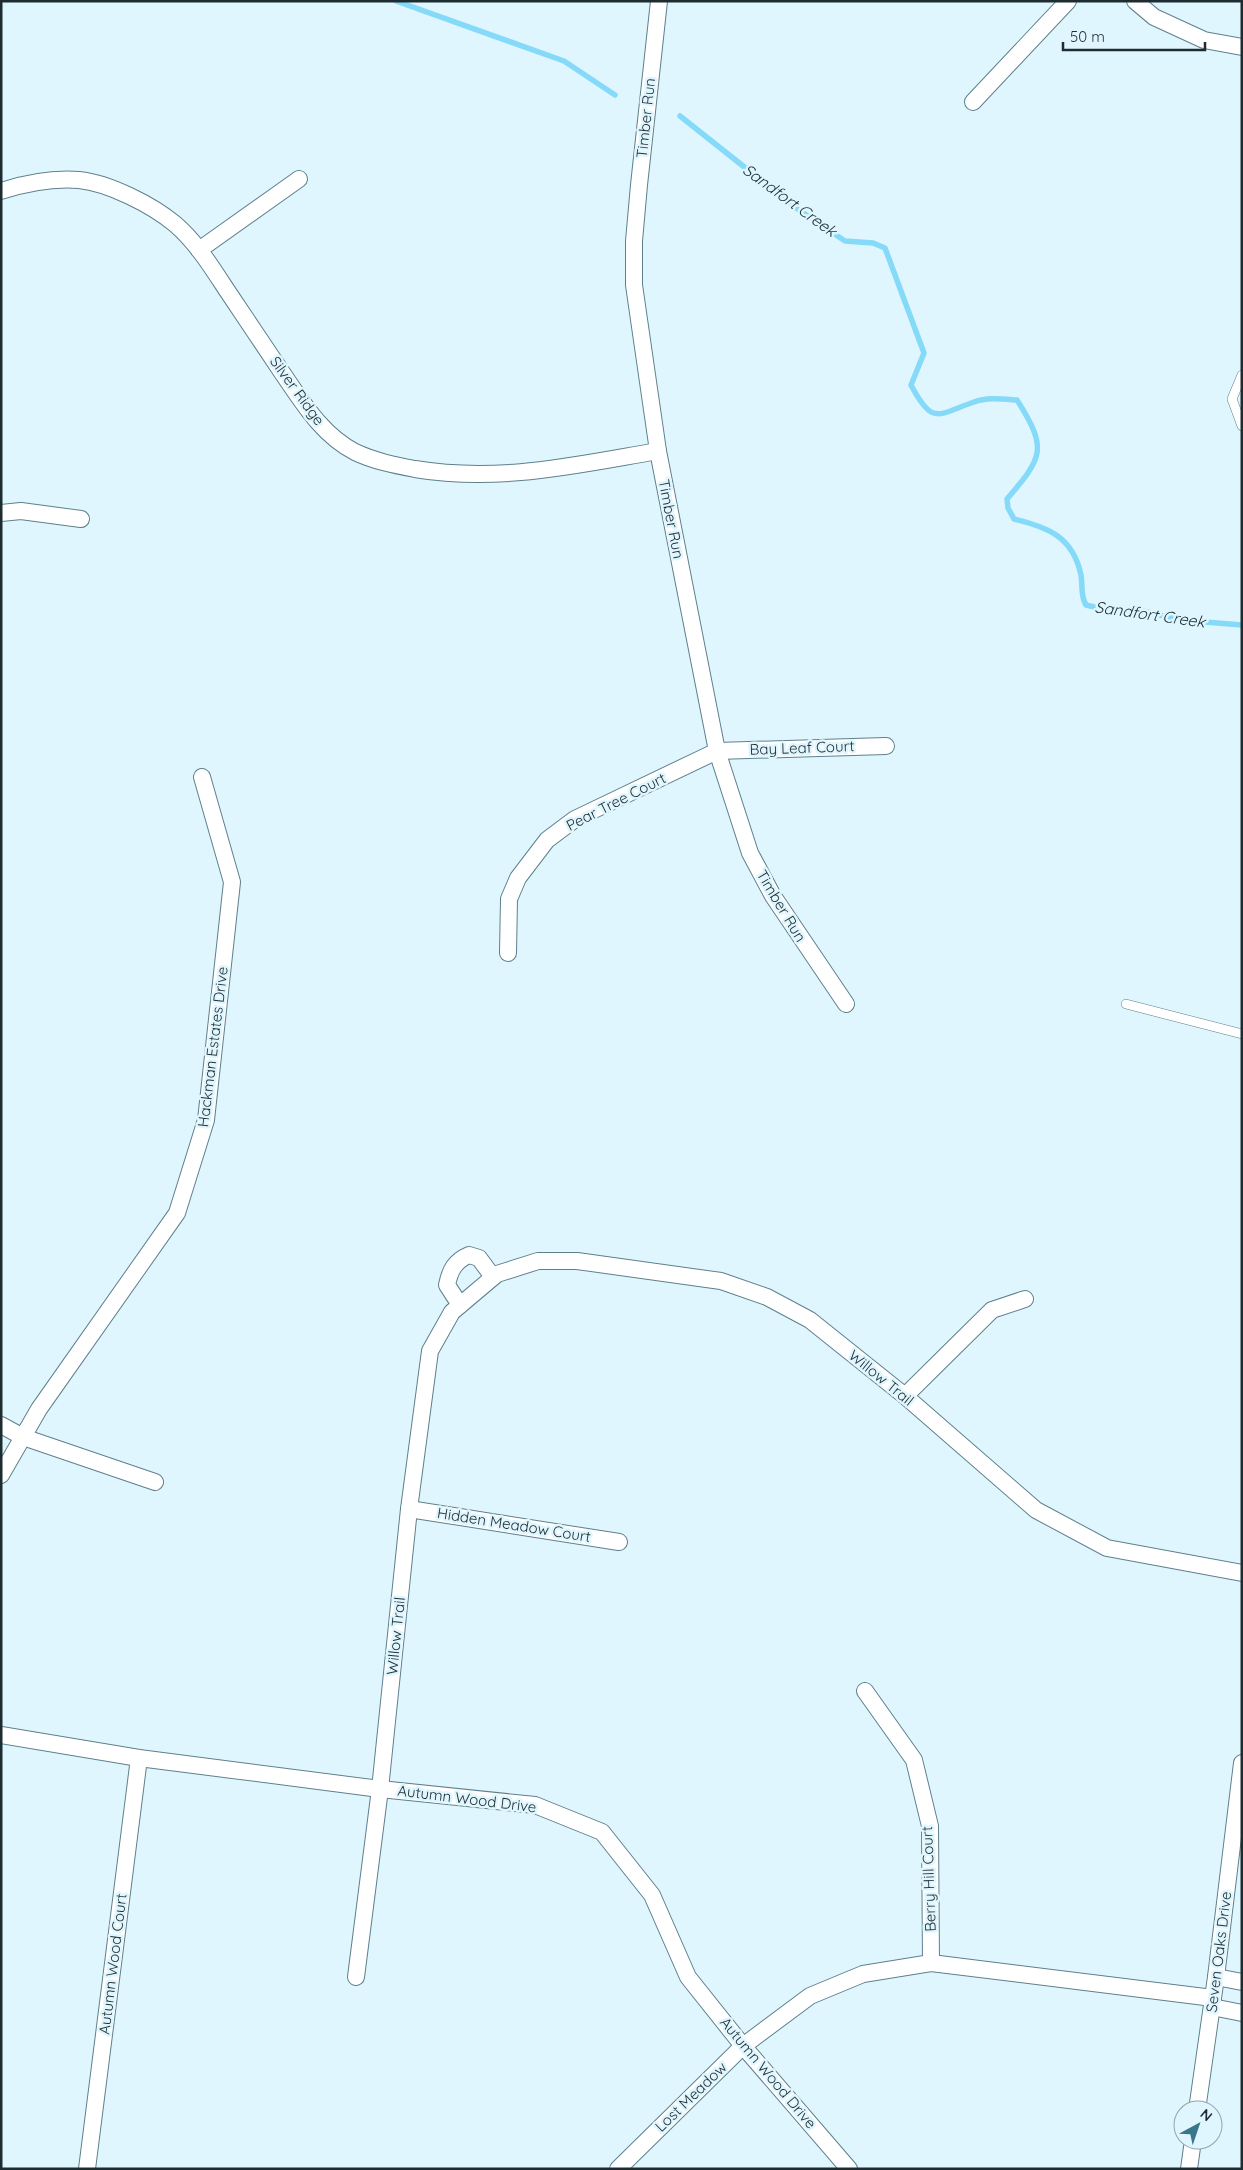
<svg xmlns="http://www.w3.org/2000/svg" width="1243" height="2170" font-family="Quicksand,sans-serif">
<rect width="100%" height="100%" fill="#e0f6fe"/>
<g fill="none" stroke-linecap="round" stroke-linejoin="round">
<g stroke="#84daf8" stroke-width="5.5">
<path d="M396,1L564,61L615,95"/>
<path d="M680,116L796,208L845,241L873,243L885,248L924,353L911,385C933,427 938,414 974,402C987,397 1003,399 1017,400C1048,449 1043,457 1007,499L1008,508L1014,519C1048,527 1073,537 1081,575C1083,586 1080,595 1086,605L1112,611H1143L1180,620L1242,625"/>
</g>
<g stroke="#5e808c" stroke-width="10">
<g id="lane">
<path d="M1242,375L1232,399L1242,426"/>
<path d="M1126,1004L1242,1034"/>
</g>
</g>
<g stroke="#5e808c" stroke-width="18">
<g id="street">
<path d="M659,1L639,185L634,241V285L658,451L717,751L750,853L773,896L846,1004"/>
<path d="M1135,1L1154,17L1204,40L1242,47"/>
<path d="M973,102L1068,1"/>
<path d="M1,191C26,183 53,178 79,180C109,183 152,205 175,224C196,242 211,266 226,289C245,317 264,346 283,374C303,403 322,435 355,452C374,461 394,465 415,469C499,483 575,465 658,451"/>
<path d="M199,250L299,179"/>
<path d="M1,513L21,511L81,519"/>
<path d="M508,953L509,899L518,878L547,840L575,819L717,751L886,746"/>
<path d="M460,1305L447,1285C450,1270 455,1261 469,1255L479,1258L493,1277"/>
<path d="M905,1396L992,1310L1025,1299"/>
<path d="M1,1425L23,1437L155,1482"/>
<path d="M1,1475L39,1409L177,1213L206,1120L232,882L202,777"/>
<path d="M409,1509L619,1542"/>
<path d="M865,1691L914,1760L930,1826L931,1963"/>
<path d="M1,1735L139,1758L380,1789L535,1805L602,1832L652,1895L688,1977L743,2046L849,2169"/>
<path d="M356,1977L380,1789L409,1509L430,1351L452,1312L497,1274L538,1261H577L721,1281L767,1297L810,1320L905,1396L1036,1510L1107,1548L1242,1573"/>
<path d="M1216,1977L1242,1982"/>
<path d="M1212,2007L1242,2013"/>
<path d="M1197,2110L1216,1977L1242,1763"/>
<path d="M87,2169L139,1758"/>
<path d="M618,2169L743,2046L810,1996L863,1974L931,1963L1213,1998"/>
<path d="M1189,2169L1193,2140"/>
</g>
</g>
<use href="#lane" stroke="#fff" stroke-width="9"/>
<use href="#street" stroke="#fff" stroke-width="16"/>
</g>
<g text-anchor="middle" stroke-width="5" stroke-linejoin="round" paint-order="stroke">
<g font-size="15" fill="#1d2c31" stroke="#e0f6fe">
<text transform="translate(646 118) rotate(-84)" y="5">Timber Run</text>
<text transform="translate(297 391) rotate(54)" y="5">Silver Ridge</text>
<text transform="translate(671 519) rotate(79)" y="5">Timber Run</text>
<text transform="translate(802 748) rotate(-2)" y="5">Bay Leaf Court</text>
<text transform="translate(616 802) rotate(-27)" y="5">Pear Tree Court</text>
<text transform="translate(781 906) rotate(59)" y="5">Timber Run</text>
<text transform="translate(213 1047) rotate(-83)" y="5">Hackman Estates Drive</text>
<text transform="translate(881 1378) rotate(39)" y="5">Willow Trail</text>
<text transform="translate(514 1525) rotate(9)" y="5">Hidden Meadow Court</text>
<text transform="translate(396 1636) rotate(-84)" y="5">Willow Trail</text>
<text transform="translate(467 1799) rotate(7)" y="5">Autumn Wood Drive</text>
<text transform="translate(929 1879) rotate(-92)" y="5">Berry Hill Court</text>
<text transform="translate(1219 1952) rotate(-83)" y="5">Seven Oaks Drive</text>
<text transform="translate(113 1964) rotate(-83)" y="5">Autumn Wood Court</text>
<text transform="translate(768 2073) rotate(50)" y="5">Autumn Wood Drive</text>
<text transform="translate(691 2097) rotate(-44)" y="5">Lost Meadow</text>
</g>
<g font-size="16" font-style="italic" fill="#192e35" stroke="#e0f6fe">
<text transform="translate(790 200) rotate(36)" y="6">Sandfort Creek</text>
<text transform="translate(1150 614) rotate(8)" y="6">Sandfort Creek</text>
</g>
</g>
<rect width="1243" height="2170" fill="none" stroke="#1d2c31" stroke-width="5"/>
<g transform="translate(1198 2125) rotate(40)"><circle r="24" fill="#e0f6fe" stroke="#92a5ac"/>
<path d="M0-4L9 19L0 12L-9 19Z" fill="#37768b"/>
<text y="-8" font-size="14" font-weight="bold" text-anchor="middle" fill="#1d2c31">N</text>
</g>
<path d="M1063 42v8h142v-8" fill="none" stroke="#1d2c31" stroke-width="2.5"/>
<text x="1070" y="42" font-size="15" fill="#1d2c31" stroke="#e0f6fe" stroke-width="4" paint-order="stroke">50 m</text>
</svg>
